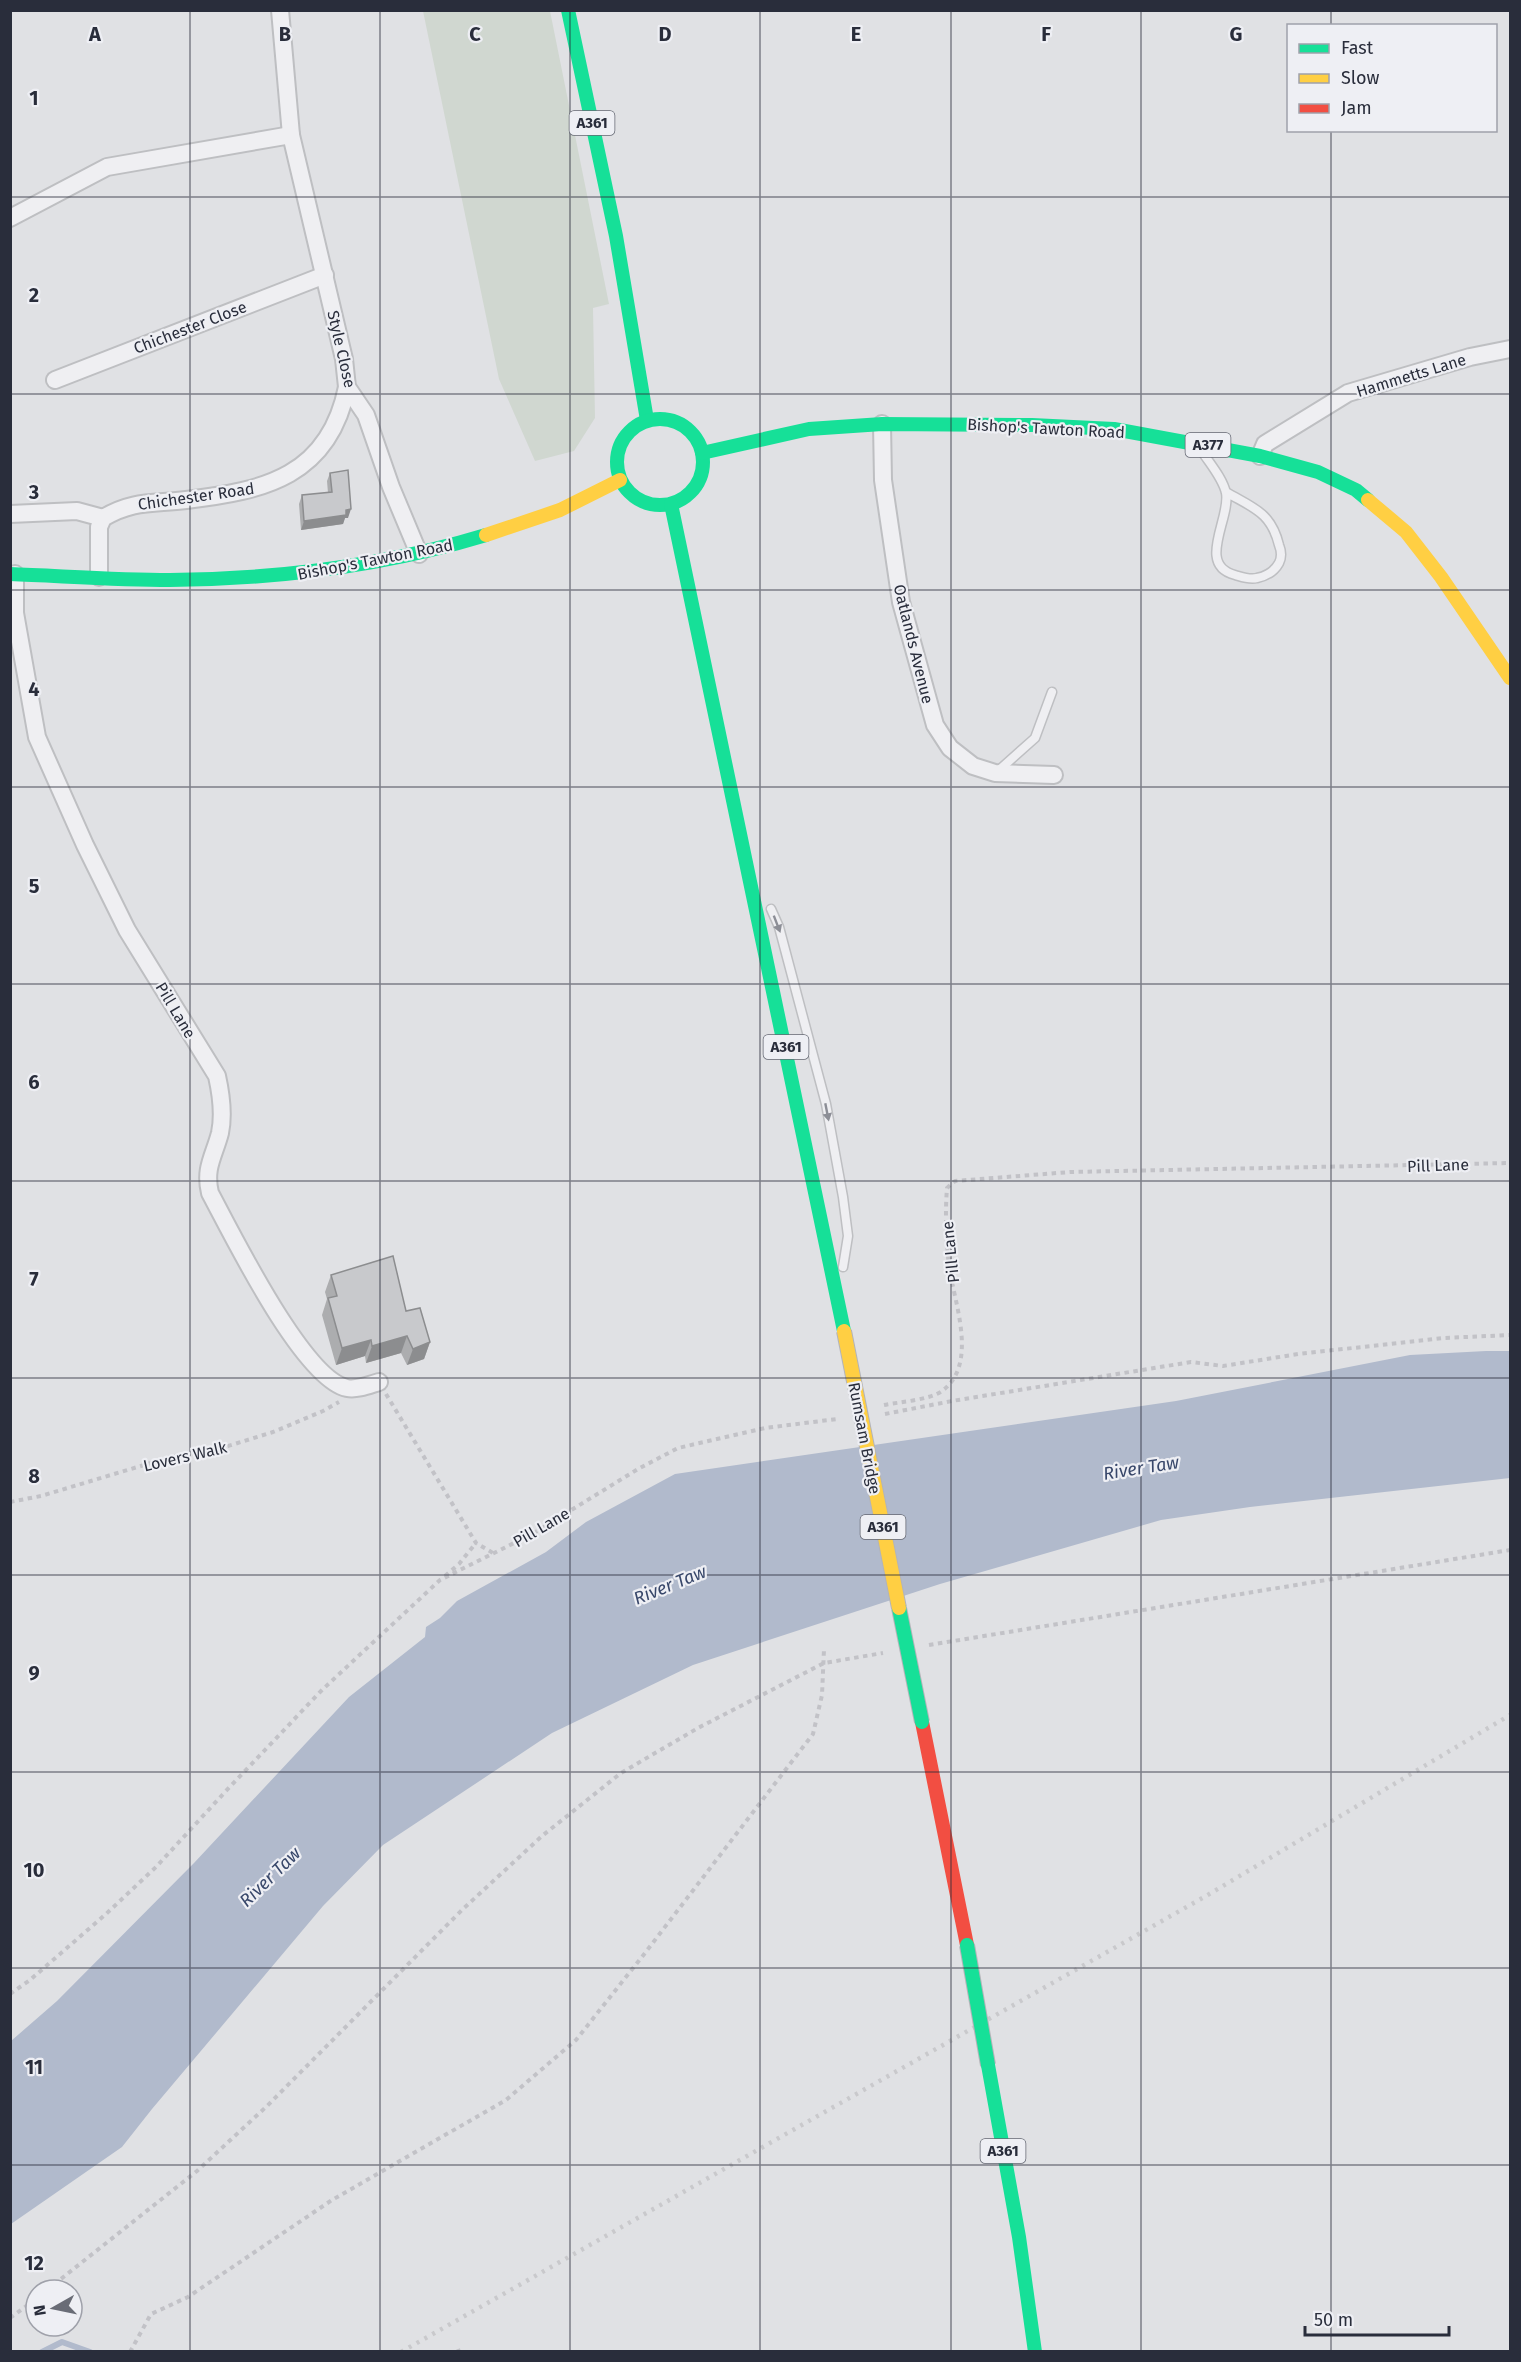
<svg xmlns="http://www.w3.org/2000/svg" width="1521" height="2362" font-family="'Fira Sans',sans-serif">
<rect width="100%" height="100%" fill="#e0e1e4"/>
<path fill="#d0d7d0" d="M423,11H550L609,304L593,308L595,418L574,451L535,461L499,379Z"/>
<path fill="#b1bacc" d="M1486,1351H1510V1478L1250,1507L1161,1520L940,1584L693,1665L552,1733L383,1845L323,1906L152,2109L122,2147L11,2224V2041L57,2001L194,1863L349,1697L425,1637L426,1627L440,1618L457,1601L546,1552L586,1522L675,1474L1176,1401L1410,1355Z"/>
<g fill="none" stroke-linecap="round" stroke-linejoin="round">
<path stroke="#b1bacc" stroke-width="6" d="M42,2352L62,2342L90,2352"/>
<g stroke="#bebfc2" stroke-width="11">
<g id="lane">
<path d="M1203,453C1211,465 1223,479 1226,493C1231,518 1196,565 1235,575C1242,577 1249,580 1257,578C1267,576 1274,572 1279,563C1282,557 1281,550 1279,545C1271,512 1253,508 1226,492"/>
<path d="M998,771L1035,738L1052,692"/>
<path d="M771,909L779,927L826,1104L843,1197L848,1236L843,1267"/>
</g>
</g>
<g stroke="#bebfc2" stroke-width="20">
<g id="street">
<path d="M280,10L291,135L344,359L347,387L366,415L391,487L419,554"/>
<path d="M10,218L107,167L291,135"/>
<path d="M55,380L325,275"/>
<path d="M882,424L883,480L901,602L935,725L950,748L973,766L995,773L1054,775"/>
<path d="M1260,456L1265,444L1348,393L1470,357L1510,349"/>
<path d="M10,514L77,511L103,518"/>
<path d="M15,574V613L37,737L85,845L127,930L217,1076C221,1094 224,1114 220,1133C214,1156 204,1168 210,1193C232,1234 303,1379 347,1388C357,1390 369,1385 379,1382"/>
<path d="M99,577V527L103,518C133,500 153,504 186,500C265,491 329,476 347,387"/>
</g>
</g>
<g stroke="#c2c2c7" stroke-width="4" stroke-dasharray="4.5 4.5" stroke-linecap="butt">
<path d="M386,1394L476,1543L493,1553"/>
<path d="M884,1405C899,1402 930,1400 942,1391C979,1364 954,1302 949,1266C946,1240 945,1213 947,1188L955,1181L1070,1172L1510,1163"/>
<path d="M885,1414L952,1401L1191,1362L1223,1366L1298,1354L1444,1338L1510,1335"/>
<path d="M10,1502L41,1496L174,1456L212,1451L273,1432L323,1411L339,1402"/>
<path d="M445,1576L459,1564L476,1543"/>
<path d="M929,1645L1510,1550"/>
<path d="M10,1994L30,1980L106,1914L156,1867L225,1792L322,1690L440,1580L534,1533L638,1469L678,1448L765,1428L837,1419"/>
<path d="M47,2290L197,2171L267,2106L463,1909L542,1836L621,1773L698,1728L824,1663L883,1653"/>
<path d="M10,2318L36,2299"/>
<path d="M458,2349L459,2352"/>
<path d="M130,2352L151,2314L188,2297L332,2200L506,2100L576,2040L645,1953L813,1734L822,1695L824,1649"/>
</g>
<use href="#lane" stroke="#efeff2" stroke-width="8"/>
<use href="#street" stroke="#efeff2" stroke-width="16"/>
<g stroke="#16e098" stroke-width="14">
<path d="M568,10L616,236L647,420"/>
<circle cx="660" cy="462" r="43"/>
<path d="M702,453L809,429L882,424L1032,425L1114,429L1260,456L1318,472L1356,490L1368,500"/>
<path d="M671,504L844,1331"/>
<path d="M10,574C63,576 117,580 170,580C277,579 384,566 486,535"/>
<path d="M988,2065L1019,2237L1035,2352"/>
</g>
<g stroke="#ffcf43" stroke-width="14">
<path d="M1368,500L1406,532L1441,577L1510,678"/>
<path d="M486,535L560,510L620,480"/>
</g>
<path stroke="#f24e42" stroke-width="14" d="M922,1722L967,1945"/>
<path stroke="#c9c9cc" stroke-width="4.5" stroke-dasharray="3 6" stroke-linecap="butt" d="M401,2352L1206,1896L1510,1715"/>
<g stroke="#b3b4b9" stroke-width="16" stroke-linecap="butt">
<g id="fast-bridge">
<path d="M899,1608L922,1722"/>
<path d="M967,1945L988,2065"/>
</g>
</g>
<g stroke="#b3b4b9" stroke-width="16" stroke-linecap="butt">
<path id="slow-bridge" d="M844,1331L899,1608"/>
</g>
<use href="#fast-bridge" stroke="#16e098" stroke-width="14"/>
<use href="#slow-bridge" stroke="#ffcf43" stroke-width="14"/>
</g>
<g fill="#acadaf">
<path d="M330,473L348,518H345L343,524L301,530L299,504L302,495L328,493L327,481Z"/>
<path d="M331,1275L406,1311L430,1342L424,1359L407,1365L401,1353L366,1363L365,1356L336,1365L322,1315L327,1299L325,1292Z"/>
</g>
<g fill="#8c8d8f">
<path d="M351,509L348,518H345L343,524L301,530L304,521Z"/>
<path d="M407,1336L401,1353L366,1363L372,1346Z"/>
<path d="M371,1340L365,1356L336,1365L342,1348Z"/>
<path d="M430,1342L424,1359L407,1365L413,1349Z"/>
</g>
<g fill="#c8c9cc" stroke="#8c8d8f" stroke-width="1.5">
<path d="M348,470L351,509L346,510V515L304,521L302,495L332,492L330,473Z"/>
<path d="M393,1256L406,1311L420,1308L430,1342L413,1349L407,1336L372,1346L371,1340L342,1348L328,1298L337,1296L331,1275Z"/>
</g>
<defs><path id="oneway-solid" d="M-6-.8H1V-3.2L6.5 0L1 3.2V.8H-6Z" transform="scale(1.5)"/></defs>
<g fill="#8c8e96">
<use href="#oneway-solid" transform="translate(777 924) rotate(69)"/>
<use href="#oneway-solid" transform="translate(827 1112) rotate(79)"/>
</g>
<path fill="none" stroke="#292d3b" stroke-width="1.5" stroke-opacity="0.55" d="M190,10V2352M380,10V2352M570,10V2352M760,10V2352M951,10V2352M1141,10V2352M1331,10V26M1331,130V2352M10,197H1510M10,394H1510M10,590H1510M10,787H1510M10,984H1510M10,1181H1510M10,1378H1510M10,1575H1510M10,1772H1510M10,1968H1510M10,2165H1510"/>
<g text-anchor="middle" stroke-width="4.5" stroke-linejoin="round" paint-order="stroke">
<g fill="#eeeff4" stroke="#646772" stroke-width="1.5">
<rect x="569.5" y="111" width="45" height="24" rx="4.5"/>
<rect x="1185.5" y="433" width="45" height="24" rx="4.5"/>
<rect x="763.5" y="1035" width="45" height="24" rx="4.5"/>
<rect x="860.5" y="1515" width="45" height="24" rx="4.5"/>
<rect x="980.5" y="2139" width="45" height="24" rx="4.5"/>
</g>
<g font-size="15" font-weight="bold" fill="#292d3b">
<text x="592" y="128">A361</text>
<text x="1208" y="450">A377</text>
<text x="786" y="1052">A361</text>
<text x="883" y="1532">A361</text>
<text x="1003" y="2156">A361</text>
</g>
<g font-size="16" fill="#292d3b" stroke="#eeeff4">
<text transform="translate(190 327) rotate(-21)" y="6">Chichester Close</text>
<text transform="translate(342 349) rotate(77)" y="6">Style Close</text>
<text transform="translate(1411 375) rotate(-17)" y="6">Hammetts Lane</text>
<text transform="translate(1046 428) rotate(3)" y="6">Bishop's Tawton Road</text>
<text transform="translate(196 496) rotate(-8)" y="6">Chichester Road</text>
<text transform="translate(375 559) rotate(-11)" y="6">Bishop's Tawton Road</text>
<text transform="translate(914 644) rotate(76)" y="6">Oatlands Avenue</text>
<text transform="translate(176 1010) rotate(59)" y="6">Pill Lane</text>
<text transform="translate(1438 1165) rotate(-2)" y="6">Pill Lane</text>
<text transform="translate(950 1252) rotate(-96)" y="6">Pill Lane</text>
<text transform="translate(865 1438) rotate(79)" y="6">Rumsam Bridge</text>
<text transform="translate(185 1456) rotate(-13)" y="6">Lovers Walk</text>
<text transform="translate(541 1527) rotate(-30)" y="6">Pill Lane</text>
</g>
<g font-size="18" font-style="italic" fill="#38476a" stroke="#eeeff4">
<text transform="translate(1141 1468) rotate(-9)" y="6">River Taw</text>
<text transform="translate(670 1585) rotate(-22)" y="6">River Taw</text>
<text transform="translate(270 1877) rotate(-44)" y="6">River Taw</text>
</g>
</g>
<g font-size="20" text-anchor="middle" font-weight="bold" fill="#292d3b" stroke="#eeeff4" stroke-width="4.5" stroke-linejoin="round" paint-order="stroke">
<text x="95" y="41">A</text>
<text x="285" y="41">B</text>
<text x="475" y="41">C</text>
<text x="665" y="41">D</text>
<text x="856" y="41">E</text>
<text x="1046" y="41">F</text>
<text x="1236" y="41">G</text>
<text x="34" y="105">1</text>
<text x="34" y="302">2</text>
<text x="34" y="499">3</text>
<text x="34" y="696">4</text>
<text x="34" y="893">5</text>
<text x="34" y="1089">6</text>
<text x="34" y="1286">7</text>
<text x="34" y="1483">8</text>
<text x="34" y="1680">9</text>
<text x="34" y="1877">10</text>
<text x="34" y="2074">11</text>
<text x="34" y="2270">12</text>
</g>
<rect width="1521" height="2362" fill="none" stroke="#292d3b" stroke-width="24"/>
<rect x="1287" y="24" width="210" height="108" fill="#eeeff4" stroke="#9fa1aa" stroke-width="1.5"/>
<rect x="1299" y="44" width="30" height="9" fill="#16e098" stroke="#9fa1aa" stroke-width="1.5"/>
<text x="1341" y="54" font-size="18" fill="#292d3b">Fast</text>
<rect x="1299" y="74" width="30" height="9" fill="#ffcf43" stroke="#9fa1aa" stroke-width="1.5"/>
<text x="1341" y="84" font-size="18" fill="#292d3b">Slow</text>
<rect x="1299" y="104" width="30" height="9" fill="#f24e42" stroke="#9fa1aa" stroke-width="1.5"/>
<text x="1341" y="114" font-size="18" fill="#292d3b">Jam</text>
<g transform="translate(54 2308) rotate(261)"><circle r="28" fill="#eeeff4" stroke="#9fa1aa" stroke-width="1.5"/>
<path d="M0-4.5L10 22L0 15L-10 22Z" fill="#696c76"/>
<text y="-9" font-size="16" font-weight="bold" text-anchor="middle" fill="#292d3b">N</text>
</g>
<path d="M1305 2326v9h144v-9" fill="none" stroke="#292d3b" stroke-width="3"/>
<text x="1314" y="2326" font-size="18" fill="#292d3b" stroke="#eeeff4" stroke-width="4.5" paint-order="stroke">50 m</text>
</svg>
